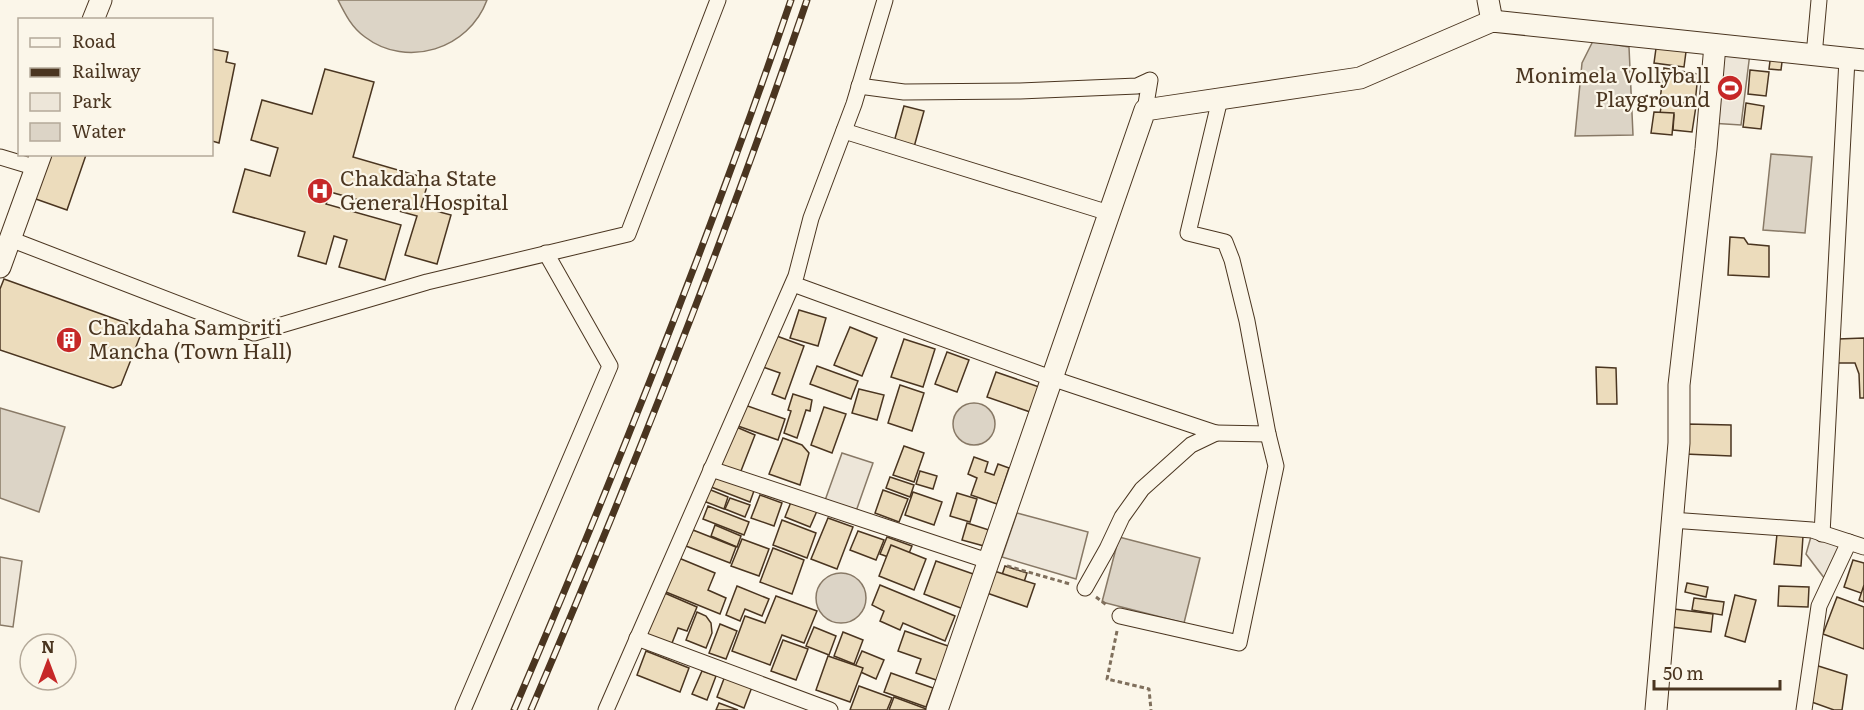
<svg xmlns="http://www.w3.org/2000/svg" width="1864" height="710" font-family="Literata,serif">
<rect width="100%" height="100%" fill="#fbf6e9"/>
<g fill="#ede6d9" stroke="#887966" stroke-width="1.5">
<path d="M1717,49L1750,53L1741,125L1710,123Z"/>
<path d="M842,453L873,463L854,517L823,506Z"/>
<path d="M1017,513L1088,532L1076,579L1002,557Z"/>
<path d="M1812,533L1847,544L1828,583L1806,554Z"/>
<path d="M0,557L22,561L13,627L0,625Z"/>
</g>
<g fill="#dcd4c6" stroke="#887966" stroke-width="1.5">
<path d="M338,0H487C469,49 407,69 365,37C352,28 345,14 338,0Z"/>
<path d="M1593,41L1629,47L1633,135L1575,136L1582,63Z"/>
<path d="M1771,154L1812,157L1805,233L1763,230Z"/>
<circle cx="974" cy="424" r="21"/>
<path d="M0,408L65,427L39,512L0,498Z"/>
<path d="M1119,537L1200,558L1184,623L1102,602Z"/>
<circle cx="841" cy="598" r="25"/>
</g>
<g fill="#ecdcbc" stroke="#4a3520" stroke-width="1.5">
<path d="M1657,41L1687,44L1684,67L1654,63Z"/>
<path d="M212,49L228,52L226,62L235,64L219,143L212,141Z"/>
<path d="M1771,53L1783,54L1781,70L1769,69Z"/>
<path d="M1664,68L1698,74L1695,104L1660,100Z"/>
<path d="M325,69L374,82L353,157L429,179L421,207L451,215L437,264L405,255L417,216L330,192L326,204L401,225L385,280L339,267L347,240L334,236L326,264L298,256L305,232L233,212L245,169L270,176L278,148L251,140L262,100L312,114Z"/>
<path d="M1750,70L1769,72L1766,96L1748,94Z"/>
<path d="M1662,102L1696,106L1692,132L1673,130L1674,115L1660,113Z"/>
<path d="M1746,103L1764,106L1761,129L1743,127Z"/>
<path d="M904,106L924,111L914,147L894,142Z"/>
<path d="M1654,112L1674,113L1672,135L1651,133Z"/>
<path d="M49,154L86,155L67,210L33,198Z"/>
<path d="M1730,237L1744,238L1748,244L1769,246V277L1728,275Z"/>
<path d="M4,279L143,329L121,385L113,388L0,350V289Z"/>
<path d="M799,310L826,318L818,346L790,338Z"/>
<path d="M850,327L877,338L862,376L834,365Z"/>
<path d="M774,335L804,346L785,399L772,394L780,373L763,367Z"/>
<path d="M1864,338V398H1860L1859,374L1855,363H1838V339Z"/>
<path d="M904,339L935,349L923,387L891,377Z"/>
<path d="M947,352L969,360L957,392L935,384Z"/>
<path d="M817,366L858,381L851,399L810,384Z"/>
<path d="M1596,367L1616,368L1617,404H1597Z"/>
<path d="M996,372L1042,388L1033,413L987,397Z"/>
<path d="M900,385L924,393L912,431L888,423Z"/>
<path d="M859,389L884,395L877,420L852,413Z"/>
<path d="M793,394L812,400L810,411L806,410L797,438L784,433L791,411L788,410Z"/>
<path d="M742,404L785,419L778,440L735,425Z"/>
<path d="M824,407L846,414L832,453L811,445Z"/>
<path d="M1687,424L1731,425V456L1685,454Z"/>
<path d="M734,426L755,435L739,476L718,468Z"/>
<path d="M783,438L802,445L809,453L800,485L769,474Z"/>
<path d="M904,446L924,453L914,482L893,475Z"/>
<path d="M974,457L988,462L985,472L994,475L998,464L1009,468L997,504L971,495L977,478L968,474Z"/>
<path d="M712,471L755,488L750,502L706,485Z"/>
<path d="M920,471L937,476L933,489L916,484Z"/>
<path d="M890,477L914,485L910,497L886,488Z"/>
<path d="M706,488L728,497L724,509L701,500Z"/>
<path d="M883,490L908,499L899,522L875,513Z"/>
<path d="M913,492L942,502L934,525L905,515Z"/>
<path d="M957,493L977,499L970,522L950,516Z"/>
<path d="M760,495L782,503L774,526L751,518Z"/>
<path d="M730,498L750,505L745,517L725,509Z"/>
<path d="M791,502L817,511L810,527L785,517Z"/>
<path d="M708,506L749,522L744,535L703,519Z"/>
<path d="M828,518L853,527L837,569L811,559Z"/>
<path d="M782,520L816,533L807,558L773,545Z"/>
<path d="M967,523L989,530L984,546L962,540Z"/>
<path d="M715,525L741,536L737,547L711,536Z"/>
<path d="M693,530L736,547L730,563L686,546Z"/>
<path d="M858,531L884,540L876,560L850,550Z"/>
<path d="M1777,534L1803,536L1801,566L1774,564Z"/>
<path d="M887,537L912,546L905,563L880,554Z"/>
<path d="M742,539L769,549L759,576L731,566Z"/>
<path d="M891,545L926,559L914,590L879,576Z"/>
<path d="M773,548L804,560L792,594L760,582Z"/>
<path d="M674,556L715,573L708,590L726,598L720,614L661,590Z"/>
<path d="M1853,560L1864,563V594L1844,587Z"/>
<path d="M936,561L979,576L966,610L924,594Z"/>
<path d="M1005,566L1027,573L1020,594L998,587Z"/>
<path d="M991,570L1035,584L1027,607L984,592Z"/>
<path d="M1687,583L1708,587L1706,597L1685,592Z"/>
<path d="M880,585L955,616L945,641L903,623L900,630L880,621L884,611L872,605Z"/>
<path d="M1864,585V602L1859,600Z"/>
<path d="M737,586L769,599L762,616L745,609L740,621L726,615Z"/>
<path d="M1779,586L1809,587L1808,607L1778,606Z"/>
<path d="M660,591L697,607L687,631L678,628L670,648L650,640L645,627Z"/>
<path d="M1735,595L1756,600L1745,642L1725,636Z"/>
<path d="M776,596L817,611L804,643L782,635L770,665L732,651L745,616L765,623Z"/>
<path d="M1837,597L1864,607V649L1823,634Z"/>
<path d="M1694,598L1724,602L1722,615L1692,610Z"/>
<path d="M1674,609L1713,614L1711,632L1672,627Z"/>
<path d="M697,612L706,616L711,623L712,633L706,648L686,640Z"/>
<path d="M720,624L737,631L726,659L709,653Z"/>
<path d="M814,627L836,636L829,655L806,646Z"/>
<path d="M905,631L951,647L939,681L916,673L921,659L898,651Z"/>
<path d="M843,632L863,640L854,664L834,656Z"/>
<path d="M783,640L808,649L796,680L771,671Z"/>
<path d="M646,651L689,668L680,692L637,675Z"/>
<path d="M862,651L884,660L876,679L854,669Z"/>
<path d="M828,656L863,668L850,702L816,690Z"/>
<path d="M1812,664L1847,675L1842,710H1834L1806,700Z"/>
<path d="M702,671L716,676L707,700L692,694Z"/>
<path d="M891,673L933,688L926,707L884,692Z"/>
<path d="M725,676L752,687L744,708L717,697Z"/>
<path d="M859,686L892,698L887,710H850Z"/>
<path d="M894,697L929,710H889Z"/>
<path d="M719,703L738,710H716Z"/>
</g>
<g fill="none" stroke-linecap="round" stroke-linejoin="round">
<g stroke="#4a3520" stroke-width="17">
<g id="minor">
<path d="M1814,56L1819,0"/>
<path d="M859,86L904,92L1020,91L1137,86L1150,80L1145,110"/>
<path d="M844,131L1109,213"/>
<path d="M0,157L37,168"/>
<path d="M10,239L254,333L427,282L628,234L718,0"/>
<path d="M793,284L1051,378L1216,433L1191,445L1142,489L1122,517L1107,549L1085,588"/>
<path d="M1216,433L1268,434"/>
<path d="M711,469L988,561"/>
<path d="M1671,520L1812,530L1864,547"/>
<path d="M1822,534L1847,59"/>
<path d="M1120,616L1239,643L1276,466L1268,434L1247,321L1232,260L1225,242L1188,233L1220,99"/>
<path d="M637,638L830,710"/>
<path d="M463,710L610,366L546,253"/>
<path d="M606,710L796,276L811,218L854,104L885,0"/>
<path d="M1804,710L1819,606L1849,542"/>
</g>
</g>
<g stroke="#4a3520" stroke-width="23">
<g id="secondary">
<path d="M1488,0L1492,21"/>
<path d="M93,20L101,0"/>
<path d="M0,267L41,154"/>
<path d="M937,710L1145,110L1360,78L1492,21L1864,60"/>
<path d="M1656,710L1679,443V385L1706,149L1715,45"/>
</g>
</g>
<g stroke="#7f6f5c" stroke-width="3" stroke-dasharray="4.5 3" stroke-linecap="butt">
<path d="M1007,566L1070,584"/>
<path d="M1096,597L1108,606"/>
<path d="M1117,631L1107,679L1149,689L1151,710"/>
</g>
<use href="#minor" stroke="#fbf6e9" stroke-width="15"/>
<use href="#secondary" stroke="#fbf6e9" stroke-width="21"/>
<g stroke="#4a3520" stroke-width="7">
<g id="rail">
<path d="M514,710C614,477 709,240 791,0"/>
<path d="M531,710C631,476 725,240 807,0"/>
</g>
</g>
<use href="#rail" stroke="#fbf6e9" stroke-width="4.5" stroke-dasharray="14" stroke-linecap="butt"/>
</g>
<defs>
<g id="stadium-disc" transform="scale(1.35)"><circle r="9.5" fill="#c62828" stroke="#fbf6e9"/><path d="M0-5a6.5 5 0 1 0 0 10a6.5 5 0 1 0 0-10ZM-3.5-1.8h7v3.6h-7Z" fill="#fff"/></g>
<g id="hospital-disc" transform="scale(1.35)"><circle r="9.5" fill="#c62828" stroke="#fbf6e9"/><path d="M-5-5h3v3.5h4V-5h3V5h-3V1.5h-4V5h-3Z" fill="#fff"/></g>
<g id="building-disc" transform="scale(1.35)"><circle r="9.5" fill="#c62828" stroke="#fbf6e9"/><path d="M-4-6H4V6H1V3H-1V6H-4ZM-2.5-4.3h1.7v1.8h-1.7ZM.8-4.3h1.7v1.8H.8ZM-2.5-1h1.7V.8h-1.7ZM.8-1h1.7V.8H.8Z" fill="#fff"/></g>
</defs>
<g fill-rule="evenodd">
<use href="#stadium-disc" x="1730" y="88"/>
<use href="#hospital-disc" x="320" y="191"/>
<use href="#building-disc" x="69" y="340"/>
</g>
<g text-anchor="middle" stroke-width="4.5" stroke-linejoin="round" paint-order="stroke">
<g font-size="21" fill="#4a3520" stroke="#fbf6e9" text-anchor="start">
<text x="1710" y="83" text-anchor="end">Monimela Vollyball<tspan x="1710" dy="24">Playground</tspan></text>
<text x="340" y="186">Chakdaha State<tspan x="340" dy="24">General Hospital</tspan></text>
<text x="88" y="335">Chakdaha Sampriti<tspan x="88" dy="24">Mancha (Town Hall)</tspan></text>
</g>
</g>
<rect x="18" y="18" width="195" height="138" fill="#fbf6e9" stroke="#b4a999" stroke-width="1.5"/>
<rect x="30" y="38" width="30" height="9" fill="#fbf6e9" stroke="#b4a999" stroke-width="1.5"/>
<text x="72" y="48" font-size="18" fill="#4a3520">Road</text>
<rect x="30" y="68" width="30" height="9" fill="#4a3520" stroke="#b4a999" stroke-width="1.5"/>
<text x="72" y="78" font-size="18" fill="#4a3520">Railway</text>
<rect x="30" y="93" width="30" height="18" fill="#ede6d9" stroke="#b4a999" stroke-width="1.5"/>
<text x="72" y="108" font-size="18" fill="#4a3520">Park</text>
<rect x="30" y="123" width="30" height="18" fill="#dcd4c6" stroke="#b4a999" stroke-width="1.5"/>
<text x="72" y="138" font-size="18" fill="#4a3520">Water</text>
<g transform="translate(48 662)"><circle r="28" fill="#fbf6e9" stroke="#b4a999" stroke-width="1.5"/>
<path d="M0-4.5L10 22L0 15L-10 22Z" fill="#c62828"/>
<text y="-9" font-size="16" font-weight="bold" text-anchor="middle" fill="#4a3520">N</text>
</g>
<path d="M1654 680v9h126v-9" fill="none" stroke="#4a3520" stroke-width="3"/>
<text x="1663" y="680" font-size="18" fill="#4a3520" stroke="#fbf6e9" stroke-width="4.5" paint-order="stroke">50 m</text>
</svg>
